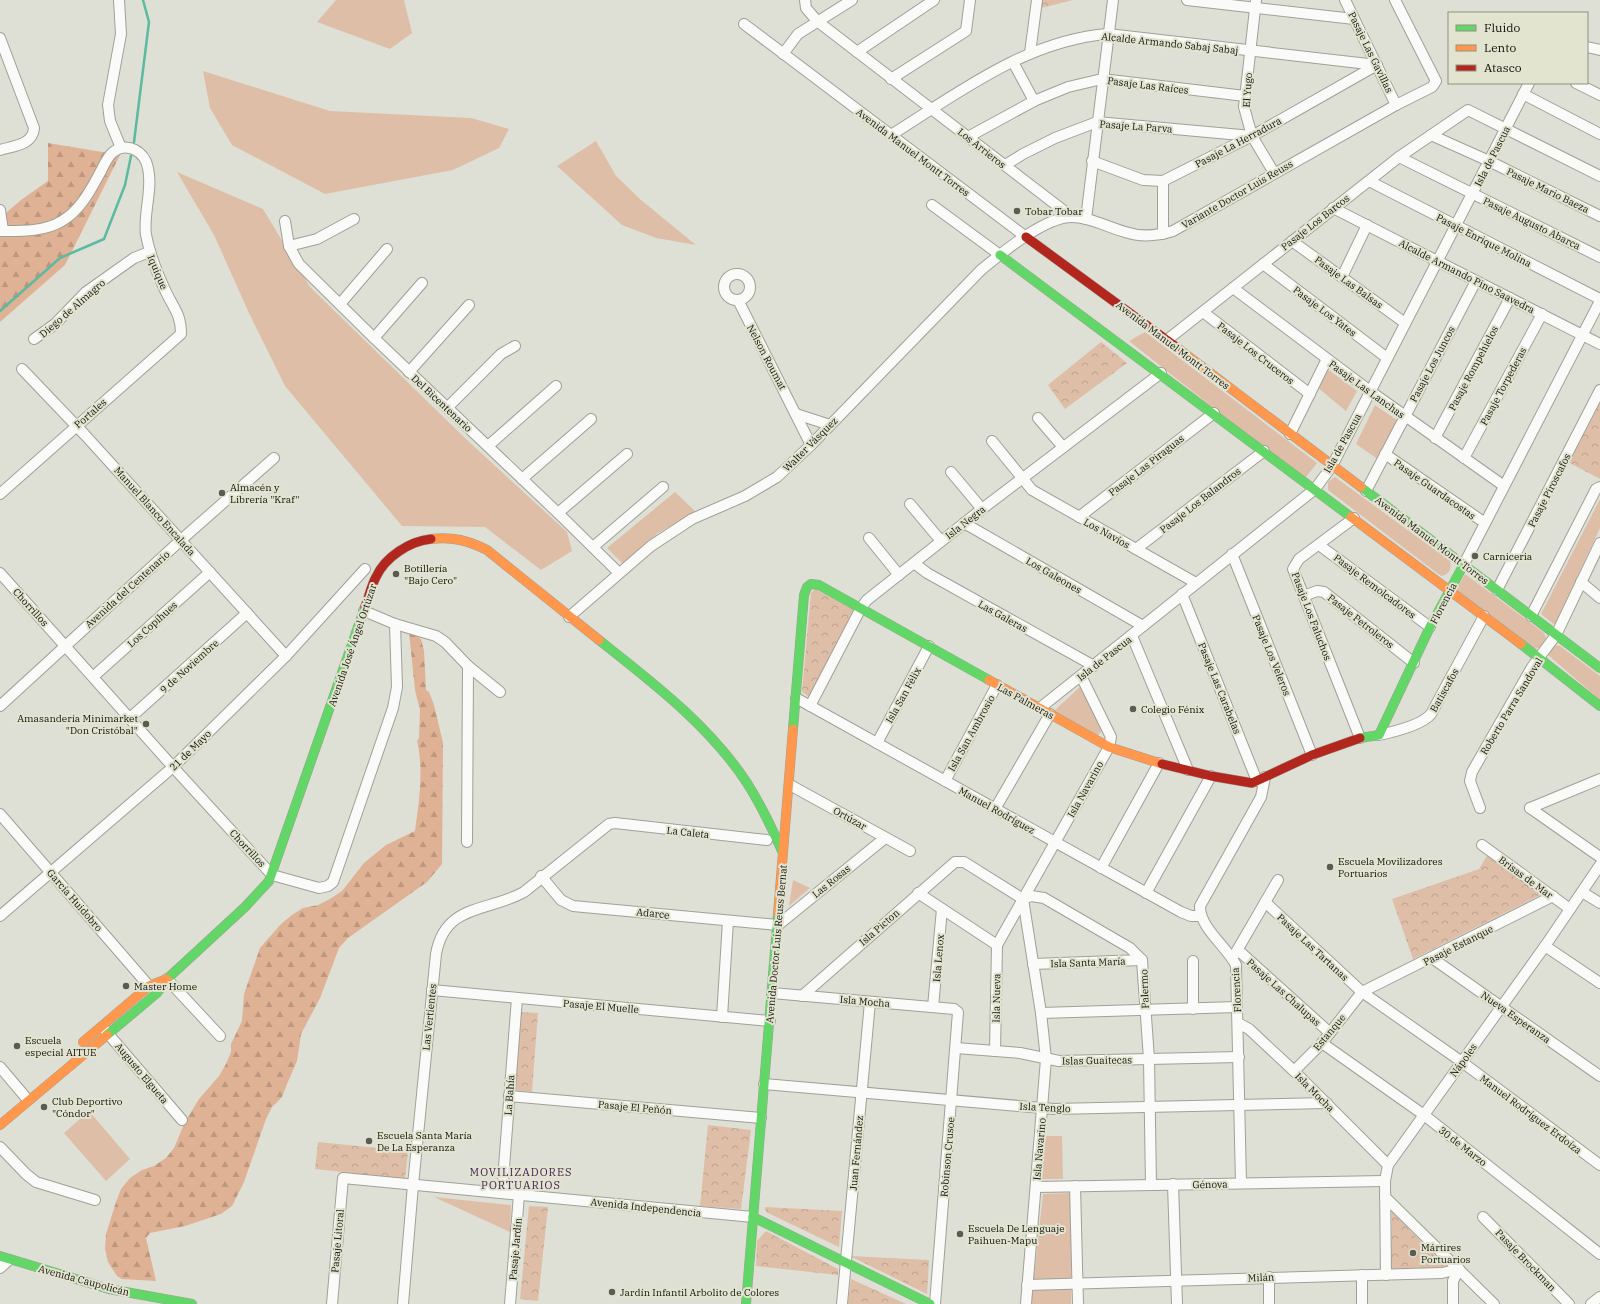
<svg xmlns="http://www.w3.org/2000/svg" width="1600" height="1304" font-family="'IBM Plex Serif',serif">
<defs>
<pattern id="forest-firs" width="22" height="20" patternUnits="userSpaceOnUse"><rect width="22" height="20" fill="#dfb195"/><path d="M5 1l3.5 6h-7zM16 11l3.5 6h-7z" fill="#be977f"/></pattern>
<pattern id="park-crowns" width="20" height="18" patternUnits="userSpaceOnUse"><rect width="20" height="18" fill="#dfbea8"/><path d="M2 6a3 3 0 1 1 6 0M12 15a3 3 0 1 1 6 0" fill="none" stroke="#bea28f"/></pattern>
</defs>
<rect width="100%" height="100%" fill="#dee0d5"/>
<g fill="#dfbea8">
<path d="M336,0H404L412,33L390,49L317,22Z"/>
<path d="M203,71L330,111L471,118L509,129L499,148L453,170L325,194L232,145L210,108Z"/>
<path d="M596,141L616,176L641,200L696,245L656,238L622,225L557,166Z"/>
<path d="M177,172L263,209L310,287L467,440L567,532L572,551L541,570L485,527L402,526L285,386L248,311L214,235Z"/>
<path d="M1145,332L1317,463L1306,477L1220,413L1129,341Z"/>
<path d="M1326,368L1357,391L1346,411L1317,387Z"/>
<path d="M1375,405L1398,421L1379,460L1356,444Z"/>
<path d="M1335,477L1450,561C1452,569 1449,575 1441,576L1328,490V482Z"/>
<path d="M675,492L696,512L658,533L624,565L607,548Z"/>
<path d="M1600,499V528L1555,625L1541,614Z"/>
<path d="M1465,574L1544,633L1546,638C1543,644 1541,648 1534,649L1456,590Z"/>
<path d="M1555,645L1560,646L1600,676V700L1547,654Z"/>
<path d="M1082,685L1103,729L1097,737L1053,712Z"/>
<path d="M793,880L810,888L789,906Z"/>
<path d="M89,1111L130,1159L106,1181L64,1133Z"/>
<path d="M1044,1136H1062L1063,1179H1042Z"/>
<path d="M1071,1193V1304H1031L1043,1194Z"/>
<path d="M434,1197L511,1205L510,1232Z"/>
</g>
<g fill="url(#forest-firs)">
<path d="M48,143L120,155L65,265L0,322V218L21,200L48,181Z"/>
<path d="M409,632L421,639L424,651L426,690L429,692L434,705L443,743L442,864L427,882L348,938L339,948L320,998L301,1034L297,1061L287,1084L282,1097L272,1107L266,1119L244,1182L232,1206L221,1214L185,1226L150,1233L146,1238L156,1281L122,1279L117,1276L108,1262L105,1248L106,1234L116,1202L121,1189L130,1178L142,1170L154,1166L166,1158L174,1148L185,1122L199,1099L219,1076L226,1064L231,1052V1044L242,1021L244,994L260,948L281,924L292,915L303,908L318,905L330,899L342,891L364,863L386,845L415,831C419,801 424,771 417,741L419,738L420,710L415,690Z"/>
</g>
<g fill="url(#park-crowns)">
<path d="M1042,0H1073L1041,8Z"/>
<path d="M1101,342L1127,363L1065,409L1048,385Z"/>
<path d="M1600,395V479L1566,461Z"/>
<path d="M815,589L857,611L811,698L802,692L811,593Z"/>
<path d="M1488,854L1540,895L1413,959L1392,899L1479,869Z"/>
<path d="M520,1012L538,1013L532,1092L514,1090Z"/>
<path d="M708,1125L751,1130L741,1209L700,1206Z"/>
<path d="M318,1142L408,1151L405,1179L315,1169Z"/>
<path d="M529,1206L548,1207L538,1301L520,1299Z"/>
<path d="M765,1207L842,1211L839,1247L766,1212Z"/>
<path d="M1392,1212L1448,1269L1391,1271Z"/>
<path d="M766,1231L838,1269V1275L756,1266L757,1241Z"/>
<path d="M850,1256L929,1260L927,1294Z"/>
<path d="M851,1279L906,1304H848Z"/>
</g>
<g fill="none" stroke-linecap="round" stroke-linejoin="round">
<g stroke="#5bbaa0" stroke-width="2.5">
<path d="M134,142L149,22L143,0"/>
<path d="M0,311L60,258L104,239L125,185L131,156"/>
</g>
<g stroke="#9fa098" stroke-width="12">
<g id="street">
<path d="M119,0L121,34L108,105L110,121L121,148"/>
<path d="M805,0L806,8L817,21L1072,217"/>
<path d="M1187,0L1354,19"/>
<path d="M1256,0L1244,107L1252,136L1274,173"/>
<path d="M1345,0L1396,105"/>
<path d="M744,24L1026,237"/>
<path d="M0,38L34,128C33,145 13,146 0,150"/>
<path d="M1587,47L1600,50"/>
<path d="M857,52L934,0"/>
<path d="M1030,53L1037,0"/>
<path d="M783,54L798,34L852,0"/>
<path d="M1013,62L1034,101"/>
<path d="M891,79L966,31L970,0"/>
<path d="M1576,83L1600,95"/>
<path d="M1523,94L1600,134"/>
<path d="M891,135C958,93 1027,40 1108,34L1377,65"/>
<path d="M1431,135L1489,161L1600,216"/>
<path d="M968,137L1034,101L1068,87L1102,79L1245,96"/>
<path d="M1399,157L1600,257"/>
<path d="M1092,161L1143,180L1163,181L1252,136L1377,65"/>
<path d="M1005,165L1023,154L1055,138L1097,122L1252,136"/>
<path d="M1163,181V234"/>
<path d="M1369,181L1600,299"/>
<path d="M932,205L1000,255"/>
<path d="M1333,208L1600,344"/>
<path d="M0,210L3,231"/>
<path d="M1086,219L1113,0"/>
<path d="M285,221L289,246L299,264L374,338L558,513L619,573"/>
<path d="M0,231C20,231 44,232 62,221C81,210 91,189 101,171C104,165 107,158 112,153C127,140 145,152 148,168C153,190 143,213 146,235C150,255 157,273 166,292C174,309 181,314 181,334L0,494"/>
<path d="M1292,241L1405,323"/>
<path d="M289,246L317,239L354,219"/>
<path d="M1263,264L1387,358"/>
<circle cx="737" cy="287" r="13"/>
<path d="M1342,277L1367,225"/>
<path d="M1233,288L1370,391L1504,486"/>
<path d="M738,300L811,445"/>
<path d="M340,304L387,249"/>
<path d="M1203,312L1310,394"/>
<path d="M374,338L422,283"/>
<path d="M34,339L55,324L86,292L134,258L149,252"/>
<path d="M1167,340L1399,157L1468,110L1600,176"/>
<path d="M22,369L85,435L286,656"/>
<path d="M409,372L469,305"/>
<path d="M447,408L501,354L515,346"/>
<path d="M796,414L830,425"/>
<path d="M1038,418L1063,447"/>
<path d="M1290,434L1327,359"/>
<path d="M1435,438L1510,298"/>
<path d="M992,441L1032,490L1196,583"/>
<path d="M488,446L556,386"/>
<path d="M1385,454L1485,523"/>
<path d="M1464,458L1542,314"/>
<path d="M951,472L982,509"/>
<path d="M522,479L591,419"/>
<path d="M1366,491L1476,281"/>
<path d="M910,504L941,541"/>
<path d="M558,513L627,454"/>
<path d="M1079,517L1214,413"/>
<path d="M1354,518L1299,559L1293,569L1360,738"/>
<path d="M964,523L1143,626"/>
<path d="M869,538L899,575"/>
<path d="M1319,545L1430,627"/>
<path d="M593,547L663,487"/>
<path d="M1136,549L1264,451"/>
<path d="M1232,554L1312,755"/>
<path d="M914,563L927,573L1094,666"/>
<path d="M1464,564L1600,301"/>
<path d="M0,573L173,767L272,875L319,888L328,886L333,882L393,708L397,687L395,624"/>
<path d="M1581,582L1600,598"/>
<path d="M1497,590L1600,390"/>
<path d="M1182,594L1257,781"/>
<path d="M1304,596L1317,591L1324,592L1414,663"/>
<path d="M364,611L395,624L436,636L445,642L468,666L467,842"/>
<path d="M1531,616L1596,489L1600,487"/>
<path d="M569,617L651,546L692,519L745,496L777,477L811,445L981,270C1002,253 1044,217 1072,217C1090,217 1107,227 1125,232C1140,237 1157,236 1173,231L1396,105L1432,87L1436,81L1395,0"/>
<path d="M1132,636L1188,770"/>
<path d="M468,666L500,692"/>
<path d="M94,676L210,572"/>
<path d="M796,698L1181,912L1191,916H1200"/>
<path d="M0,706L181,540L274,458"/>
<path d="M810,706L861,608L867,600L982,509L1161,373"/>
<path d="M1040,708L1315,489L1332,466L1529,83"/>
<path d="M130,718L247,613"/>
<path d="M1379,735C1393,732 1422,725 1431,714L1484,616"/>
<path d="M877,743L929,646"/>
<path d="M945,781L997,685"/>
<path d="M790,785L910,851"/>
<path d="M1480,808L1470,781L1472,772L1532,667L1556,635L1600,543"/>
<path d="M1530,808L1600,857"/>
<path d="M1530,808L1600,779"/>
<path d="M995,809L1050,714"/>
<path d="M0,814L149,986"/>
<path d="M1482,845L1570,909"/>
<path d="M1101,868L1159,763"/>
<path d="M541,876L561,900L573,906L778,925L885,838"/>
<path d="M1582,892L1600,903"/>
<path d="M918,893L997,945"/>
<path d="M1146,893L1211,776"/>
<path d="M1023,899L1041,1013L1046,1059L1026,1304"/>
<path d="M1023,899L1031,896L1044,898L1130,948L1142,960L1149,1059L1151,1185"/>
<path d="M1265,902L1362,992L1462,1062L1600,1165"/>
<path d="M0,916L173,767L286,656L365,569"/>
<path d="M1545,946L1600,983"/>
<path d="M1238,950L1330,1033"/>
<path d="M1235,954L1278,880"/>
<path d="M1432,958L1600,1076"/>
<path d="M1033,964L1142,960"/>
<path d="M167,979L220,1036"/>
<path d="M432,990L770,1021"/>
<path d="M772,993L954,1009L958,1012L935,1304"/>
<path d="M802,996L955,862H964L1023,899"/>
<path d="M933,1007L942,909"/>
<path d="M1193,1009V961"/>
<path d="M1041,1013L1237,1007"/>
<path d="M722,1017L728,921"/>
<path d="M1238,1023L1249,1029L1294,1071L1388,1165"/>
<path d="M104,1029L182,1120"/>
<path d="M1322,1043L1424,1115L1600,1254"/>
<path d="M956,1048L1020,1053L1059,1061L1239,1057"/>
<path d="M995,1051L997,945L1109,747L1111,737L1081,676"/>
<path d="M0,1067L28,1100"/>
<path d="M1294,1071L1322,1043L1362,992L1553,896"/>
<path d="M764,1084L1054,1109L1327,1103"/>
<path d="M509,1096L761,1118"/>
<path d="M0,1147L26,1174L36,1182L95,1200"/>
<path d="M1241,1183L1236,965C1227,947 1199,927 1200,906L1261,797L1265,777"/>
<path d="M1173,1184L1177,1304"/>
<path d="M1075,1186L1078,1304"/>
<path d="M1036,1187L1385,1181"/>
<path d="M502,1193L517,998"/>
<path d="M1385,1197L1494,1304"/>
<path d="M1483,1217L1569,1304"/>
<path d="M0,1268L9,1260"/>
<path d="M1362,1275V1304"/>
<path d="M1386,1275L1385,1181L1388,1165L1545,946L1600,865"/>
<path d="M1269,1277V1304"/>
<path d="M1027,1285L1442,1273L1459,1269"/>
<path d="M332,1304L343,1178L753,1217"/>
<path d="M403,1304L413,1185L436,954C445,903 489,912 524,892L609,824L615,823L767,840"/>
<path d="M510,1304L519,1195"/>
<path d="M842,1304L870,1002"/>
<path d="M1453,1304V1281L1459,1269"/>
<path d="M1591,1304L1600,1297"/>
</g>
</g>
<g stroke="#9fa098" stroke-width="10">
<g id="fast">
<path d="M1000,255L1351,517"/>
<path d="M1361,487L1600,668"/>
<path d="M599,640C652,682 710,726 747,783C761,805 772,828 782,851"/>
<path d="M1521,644L1600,706"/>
<path d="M793,729L804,595L807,587L811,584L819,585L989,680"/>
<path d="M1360,738L1379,735L1430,627L1464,564"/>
<path d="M107,1035L157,993L167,979L245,907L269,881L365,607"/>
<path d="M753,1217L930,1304"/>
<path d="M0,1256L109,1289L192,1304"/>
<path d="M746,1304L778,914"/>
</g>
</g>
<g stroke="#9fa098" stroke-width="10">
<g id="slow">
<path d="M1176,347L1361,487"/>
<path d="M1351,517L1521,644"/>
<path d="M431,539C452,536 469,541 487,550L599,640"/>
<path d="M989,680L1109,747L1162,764"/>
<path d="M778,914L793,729"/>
<path d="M83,1042L149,986L167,979"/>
<path d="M0,1125L107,1035"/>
</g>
</g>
<g stroke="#9fa098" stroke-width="10">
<g id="jam">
<path d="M1026,237L1176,347"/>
<path d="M365,607C369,597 371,586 376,577C385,557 410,541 431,539"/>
<path d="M1162,764L1211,776L1252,783L1312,755L1360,738"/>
</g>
</g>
<use href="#street" stroke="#fafaf9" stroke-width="10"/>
<use href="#fast" stroke="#63d668" stroke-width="9"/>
<use href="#slow" stroke="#ff974d" stroke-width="9"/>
<use href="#jam" stroke="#b3261e" stroke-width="9"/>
</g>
<g fill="#5a5b53" stroke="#e2e4d0" stroke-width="1.5">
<circle cx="1017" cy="211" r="4"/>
<circle cx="222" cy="493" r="4"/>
<circle cx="1475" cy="556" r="4"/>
<circle cx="396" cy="574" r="4"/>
<circle cx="1133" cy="709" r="4"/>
<circle cx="146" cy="724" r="4"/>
<circle cx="1330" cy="867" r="4"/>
<circle cx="126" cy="986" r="4"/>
<circle cx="17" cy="1046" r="4"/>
<circle cx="44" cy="1107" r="4"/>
<circle cx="369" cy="1141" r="4"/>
<circle cx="960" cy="1234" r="4"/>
<circle cx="1413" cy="1253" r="4"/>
<circle cx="612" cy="1292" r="4"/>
</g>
<g text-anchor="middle" stroke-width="4" stroke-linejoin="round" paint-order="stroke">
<g font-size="10" fill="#13130d" stroke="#e2e4d0">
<text transform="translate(1170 43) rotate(6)" y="4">Alcalde Armando Sabaj Sabaj</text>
<text transform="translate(1371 52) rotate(64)" y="4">Pasaje Las Gavillas</text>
<text transform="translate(1148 85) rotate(7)" y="4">Pasaje Las Raíces</text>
<text transform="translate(1247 90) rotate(-86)" y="4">El Yugo</text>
<text transform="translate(1136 126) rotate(4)" y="4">Pasaje La Parva</text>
<text transform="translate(1238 142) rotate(-28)" y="4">Pasaje La Herradura</text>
<text transform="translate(982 148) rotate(38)" y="4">Los Arrieros</text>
<text transform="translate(913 152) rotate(37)" y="4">Avenida Manuel Montt Torres</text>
<text transform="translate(1492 156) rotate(-63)" y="4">Isla de Pascua</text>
<text transform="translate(1548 190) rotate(26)" y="4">Pasaje Mario Baeza</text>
<text transform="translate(1237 194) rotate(-30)" y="4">Variante Doctor Luis Reuss</text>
<text transform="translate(1315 222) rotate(-38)" y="4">Pasaje Los Barcos</text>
<text transform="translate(1532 223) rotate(26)" y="4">Pasaje Augusto Abarca</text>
<text transform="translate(1484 240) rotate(27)" y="4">Pasaje Enrique Molina</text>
<text transform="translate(158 272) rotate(67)" y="4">Iquique</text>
<text transform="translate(1467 276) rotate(27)" y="4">Alcalde Armando Pino Saavedra</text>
<text transform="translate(1349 282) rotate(36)" y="4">Pasaje Las Balsas</text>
<text transform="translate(72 308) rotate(-41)" y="4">Diego de Almagro</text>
<text transform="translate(1325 311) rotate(37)" y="4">Pasaje Los Yates</text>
<text transform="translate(1173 345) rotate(37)" y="4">Avenida Manuel Montt Torres</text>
<text transform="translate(1256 353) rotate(38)" y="4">Pasaje Los Cruceros</text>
<text transform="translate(767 357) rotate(62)" y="4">Nelson Roumat</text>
<text transform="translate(1432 364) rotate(-62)" y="4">Pasaje Los Juncos</text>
<text transform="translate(1473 368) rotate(-62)" y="4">Pasaje Rompehielos</text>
<text transform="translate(1503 386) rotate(-62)" y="4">Pasaje Torpederas</text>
<text transform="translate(1367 389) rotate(36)" y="4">Pasaje Las Lanchas</text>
<text transform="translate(442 403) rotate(43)" y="4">Del Bicentenario</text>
<text transform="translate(90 413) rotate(-41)" y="4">Portales</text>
<text transform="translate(1342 443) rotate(-61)" y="4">Isla de Pascua</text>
<text transform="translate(810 444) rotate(-45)" y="4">Walter Vásquez</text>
<text transform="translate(1146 465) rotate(-38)" y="4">Pasaje Las Piraguas</text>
<text transform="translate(1435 489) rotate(35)" y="4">Pasaje Guardacostas</text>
<text transform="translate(1549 490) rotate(-63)" y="4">Pasaje Piroscafos</text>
<text transform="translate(1200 500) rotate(-38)" y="4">Pasaje Los Balandros</text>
<text transform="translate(155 511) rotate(48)" y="4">Manuel Blanco Encalada</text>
<text transform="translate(965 522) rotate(-38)" y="4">Isla Negra</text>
<text transform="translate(1107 533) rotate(29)" y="4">Los Navíos</text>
<text transform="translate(1432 540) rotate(37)" y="4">Avenida Manuel Montt Torres</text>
<text transform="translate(1054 575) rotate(30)" y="4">Los Galeones</text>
<text transform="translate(1375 586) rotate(37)" y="4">Pasaje Remolcadores</text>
<text transform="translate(127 589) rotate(-42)" y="4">Avenida del Centenario</text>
<text transform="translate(1443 603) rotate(-62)" y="4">Florencia</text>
<text transform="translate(31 607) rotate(48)" y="4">Chorrillos</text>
<text transform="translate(1003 616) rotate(29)" y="4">Las Galeras</text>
<text transform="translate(1312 616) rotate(69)" y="4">Pasaje Los Faluchos</text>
<text transform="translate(1361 621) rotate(38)" y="4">Pasaje Petroleros</text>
<text transform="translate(152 624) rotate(-42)" y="4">Los Copihues</text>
<text transform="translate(352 645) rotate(-71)" y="4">Avenida José Ángel Ortúzar</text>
<text transform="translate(1272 655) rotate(68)" y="4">Pasaje Los Veleros</text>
<text transform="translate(1104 658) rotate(-38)" y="4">Isla de Pascua</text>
<text transform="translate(189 666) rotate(-42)" y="4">9 de Noviembre</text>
<text transform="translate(1220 688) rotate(68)" y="4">Pasaje Las Carabelas</text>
<text transform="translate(1444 690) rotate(-61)" y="4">Batiscafos</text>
<text transform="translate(903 695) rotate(-61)" y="4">Isla San Félix</text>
<text transform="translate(1026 701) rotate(29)" y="4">Las Palmeras</text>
<text transform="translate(1511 706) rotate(-59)" y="4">Roberto Parra Sandoval</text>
<text transform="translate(971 733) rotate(-61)" y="4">Isla San Ambrosio</text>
<text transform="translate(190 750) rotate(-44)" y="4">21 de Mayo</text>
<text transform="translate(1085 789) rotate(-61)" y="4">Isla Navarino</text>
<text transform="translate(997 810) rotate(29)" y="4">Manuel Rodríguez</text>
<text transform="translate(850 818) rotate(29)" y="4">Ortúzar</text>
<text transform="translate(688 832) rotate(6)" y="4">La Caleta</text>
<text transform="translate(248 848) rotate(47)" y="4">Chorrillos</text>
<text transform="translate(1526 877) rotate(36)" y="4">Brisas de Mar</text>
<text transform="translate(831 881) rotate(-39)" y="4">Las Rosas</text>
<text transform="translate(75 900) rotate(49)" y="4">García Huidobro</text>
<text transform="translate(653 913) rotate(6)" y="4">Adarce</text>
<text transform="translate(879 927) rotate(-41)" y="4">Isla Picton</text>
<text transform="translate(776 944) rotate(-85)" y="4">Avenida Doctor Luis Reuss Bernat</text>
<text transform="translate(1458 945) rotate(-27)" y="4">Pasaje Estanque</text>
<text transform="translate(1313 947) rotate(43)" y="4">Pasaje Las Tartanas</text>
<text transform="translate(938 958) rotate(-85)" y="4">Isla Lenox</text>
<text transform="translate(1088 962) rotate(-2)" y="4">Isla Santa María</text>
<text transform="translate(1144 989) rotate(-92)" y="4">Palermo</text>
<text transform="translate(1236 990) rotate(-93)" y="4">Florencia</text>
<text transform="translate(1284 992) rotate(42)" y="4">Pasaje Las Chalupas</text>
<text transform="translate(996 998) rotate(-89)" y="4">Isla Nueva</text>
<text transform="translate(865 1001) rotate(5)" y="4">Isla Mocha</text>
<text transform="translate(601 1006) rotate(5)" y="4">Pasaje El Muelle</text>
<text transform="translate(429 1017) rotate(-84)" y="4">Las Vertientes</text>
<text transform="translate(1516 1017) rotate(35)" y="4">Nueva Esperanza</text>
<text transform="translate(1329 1032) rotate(-50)" y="4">Estanque</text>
<text transform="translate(1097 1060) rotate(-1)" y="4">Islas Guaitecas</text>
<text transform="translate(1463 1060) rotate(-54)" y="4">Nápoles</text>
<text transform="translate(142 1073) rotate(50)" y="4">Augusto Elgueta</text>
<text transform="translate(1315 1092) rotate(45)" y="4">Isla Mocha</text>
<text transform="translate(509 1095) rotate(-86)" y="4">La Bahía</text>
<text transform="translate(635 1107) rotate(5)" y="4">Pasaje El Peñón</text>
<text transform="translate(1045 1107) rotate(3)" y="4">Isla Tenglo</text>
<text transform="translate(1531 1114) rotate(37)" y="4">Manuel Rodríguez Erdoíza</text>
<text transform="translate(1463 1146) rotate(38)" y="4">30 de Marzo</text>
<text transform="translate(1039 1149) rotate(-85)" y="4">Isla Navarino</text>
<text transform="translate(856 1153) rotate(-85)" y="4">Juan Fernández</text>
<text transform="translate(947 1157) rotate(-85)" y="4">Robinson Crusoe</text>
<text transform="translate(1210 1184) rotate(-1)" y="4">Génova</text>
<text transform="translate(646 1207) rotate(6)" y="4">Avenida Independencia</text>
<text transform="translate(337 1241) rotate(-85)" y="4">Pasaje Litoral</text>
<text transform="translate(515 1249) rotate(-85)" y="4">Pasaje Jardín</text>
<text transform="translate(1526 1260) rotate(46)" y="4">Pasaje Brockman</text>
<text transform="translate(1261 1277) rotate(-2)" y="4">Milán</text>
<text transform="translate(84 1280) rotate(15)" y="4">Avenida Caupolicán</text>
</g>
<g font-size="10" fill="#13130d" stroke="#e2e4d0" text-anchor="start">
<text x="1025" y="215">Tobar Tobar</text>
<text x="230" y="491">Almacén y<tspan x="230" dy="12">Librería "Kraf"</tspan></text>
<text x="1483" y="560">Carniceria</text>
<text x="404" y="572">Botillería<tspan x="404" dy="12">"Bajo Cero"</tspan></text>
<text x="1141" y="713">Colegio Fénix</text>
<text x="138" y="722" text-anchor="end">Amasandería Minimarket<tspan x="138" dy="12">"Don Cristóbal"</tspan></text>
<text x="1338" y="865">Escuela Movilizadores<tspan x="1338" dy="12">Portuarios</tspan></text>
<text x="134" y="990">Master Home</text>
<text x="25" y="1044">Escuela<tspan x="25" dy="12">especial AITUE</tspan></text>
<text x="52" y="1105">Club Deportivo<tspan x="52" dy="12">"Cóndor"</tspan></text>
<text x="377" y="1139">Escuela Santa María<tspan x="377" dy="12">De La Esperanza</tspan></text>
<text x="968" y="1232">Escuela De Lenguaje<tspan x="968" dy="12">Paihuen-Mapu</tspan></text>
<text x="1421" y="1251">Mártires<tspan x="1421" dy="12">Portuarios</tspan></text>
<text x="620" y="1296">Jardín Infantil Arbolito de Colores</text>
</g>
<g font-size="11" letter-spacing="1" fill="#452057" stroke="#e2e4d0">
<text x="521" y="1176">MOVILIZADORES<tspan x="521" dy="13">PORTUARIOS</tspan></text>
</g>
</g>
<rect x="1448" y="12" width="140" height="72" fill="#e2e4d0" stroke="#8f9082"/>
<rect x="1456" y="25" width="20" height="6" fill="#63d668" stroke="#8f9082"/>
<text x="1484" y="32" font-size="12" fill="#13130d">Fluido</text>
<rect x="1456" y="45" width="20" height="6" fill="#ff974d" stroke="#8f9082"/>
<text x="1484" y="52" font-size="12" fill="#13130d">Lento</text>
<rect x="1456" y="65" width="20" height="6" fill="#b3261e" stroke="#8f9082"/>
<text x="1484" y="72" font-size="12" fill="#13130d">Atasco</text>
</svg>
